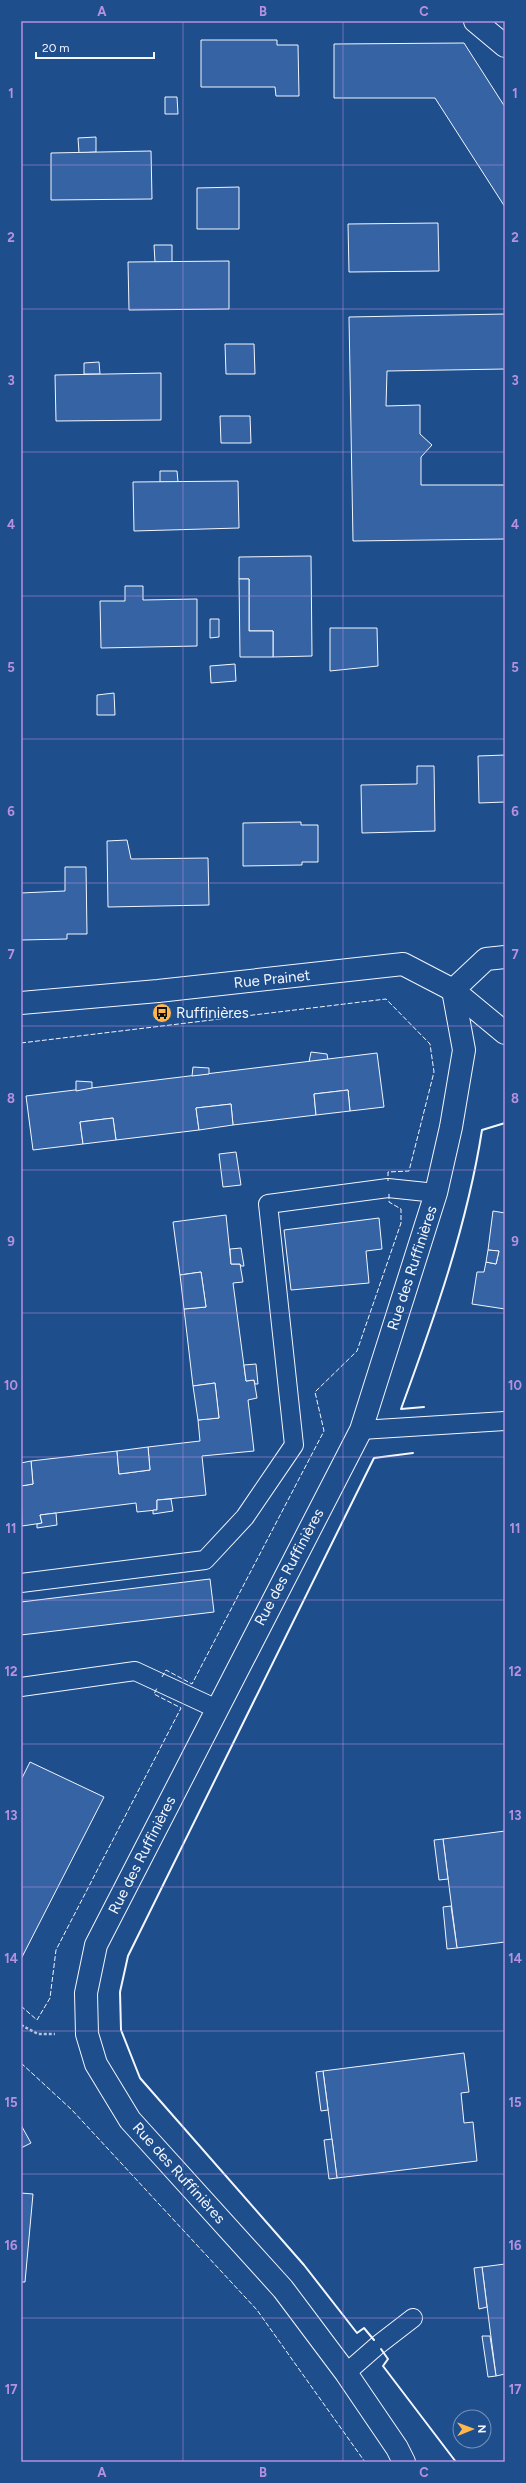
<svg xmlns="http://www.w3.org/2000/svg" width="526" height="2483" font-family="Figtree,sans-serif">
<rect width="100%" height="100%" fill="#1f4e8c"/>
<g fill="#3563a3" stroke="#f2f6ff">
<path d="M201,40H277V45H298L299,96H276L275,87H201Z"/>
<path d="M464,43L505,107V207L435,98H334V44Z"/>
<path d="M165,97H177L178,114H165Z"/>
<path d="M96,137V152L79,153L78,138Z"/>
<path d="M151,151L152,199L51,200V153Z"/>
<path d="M239,187V229H197V188Z"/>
<path d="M438,223L439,271L349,272L348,224Z"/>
<path d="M154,245H172V262H155Z"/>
<path d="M229,261V309L129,310L128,262Z"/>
<path d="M505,314V369L387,371L386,406L420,405V434L432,445L421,457V485H505V539L353,541L349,317Z"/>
<path d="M225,344H254L255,374H226Z"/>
<path d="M99,362L100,374H84V363Z"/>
<path d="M161,373V420L56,421L55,375Z"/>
<path d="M220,416H250L251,443H221Z"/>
<path d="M160,471H177L178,482H160Z"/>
<path d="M238,481L239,528L134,531L133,482Z"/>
<path d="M311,556L312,656L273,657V631H249V579H239V557Z"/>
<path d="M239,579H249V631H273V657H240Z"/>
<path d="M125,586H143V600L197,599V646L101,648L100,601H125Z"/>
<path d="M210,619H219V637L210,638Z"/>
<path d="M330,628H377L378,666L330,671Z"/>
<path d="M235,664L236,681L211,683L210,666Z"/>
<path d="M114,693L115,715H97V695Z"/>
<path d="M505,755V802L479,803L478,756Z"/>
<path d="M417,766H434L435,831L362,833L361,785L417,784Z"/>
<path d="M301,822V825H318V862H302V865L243,866V823Z"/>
<path d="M127,840L131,859L208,858L209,905L108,907L107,841Z"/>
<path d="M65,867H86L87,934H67V939L21,940V893L65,891Z"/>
<path d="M311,1052L327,1054L328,1060L309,1062Z"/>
<path d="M377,1053L384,1107L350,1111L348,1090L314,1094L316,1115L233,1125L231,1104L196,1108L199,1130L116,1140L113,1118L80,1122L83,1144L33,1150L26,1096Z"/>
<path d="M193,1067L209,1068V1074L192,1076Z"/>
<path d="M76,1081L92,1082V1088L76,1091Z"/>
<path d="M348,1090L350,1111L316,1115L314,1094Z"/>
<path d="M231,1104L233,1125L199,1130L196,1108Z"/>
<path d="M113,1118L116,1140L83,1144L80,1122Z"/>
<path d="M236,1152L241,1185L223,1187L219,1154Z"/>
<path d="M493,1211L505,1213V1309L472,1304L477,1272H484L486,1262L496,1264L499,1251L488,1250Z"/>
<path d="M226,1215L231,1264H240L243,1282L233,1283L246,1381L254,1380L257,1398L248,1400L254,1451L202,1456L206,1495L157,1500V1510L137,1512L136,1503L40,1515L42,1523L22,1526L21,1486L33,1484L31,1461L117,1451L119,1474L150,1470L148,1447L200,1441L198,1420L219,1418L215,1383L193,1386L184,1309L206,1307L201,1272L180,1275L173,1222Z"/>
<path d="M379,1218L382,1249L366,1251L369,1283L291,1290L284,1230Z"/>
<path d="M241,1248L244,1266H241L240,1264H231L230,1249Z"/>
<path d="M488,1250L499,1251L496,1264L486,1262Z"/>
<path d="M201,1272L206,1307L184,1309L180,1275Z"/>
<path d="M256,1364L258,1384H255L254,1380L246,1381L244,1365Z"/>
<path d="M215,1383L219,1418L198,1420L193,1386Z"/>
<path d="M148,1447L150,1470L119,1474L117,1451Z"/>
<path d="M31,1461L33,1484L21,1486V1463Z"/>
<path d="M171,1499L173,1511L153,1514V1510H157V1500Z"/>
<path d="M56,1513L57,1525L37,1528V1524L42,1523L40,1515Z"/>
<path d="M210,1579L214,1612L21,1635V1602Z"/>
<path d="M30,1762L104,1797L21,1959V1780Z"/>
<path d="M505,1831V1942L457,1948L443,1839Z"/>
<path d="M443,1839L448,1879L439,1880L434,1840Z"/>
<path d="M451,1906L457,1948L447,1949L443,1907Z"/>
<path d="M464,2053L469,2092L461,2093L464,2123L473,2122L477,2161L337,2178L323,2071Z"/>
<path d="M323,2071L328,2110L321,2111L316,2072Z"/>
<path d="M21,2125L31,2143L21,2148Z"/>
<path d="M332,2139L337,2178L329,2179L324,2140Z"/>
<path d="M21,2193L33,2194L25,2282H21Z"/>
<path d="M505,2264V2374L496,2376L482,2267Z"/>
<path d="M482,2267L487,2307L479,2309L474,2268Z"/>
<path d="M482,2336H490L496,2376L488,2377Z"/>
</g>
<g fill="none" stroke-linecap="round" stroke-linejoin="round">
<g stroke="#f2f6ff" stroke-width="20">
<g id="service">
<path d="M361,1430L505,1421"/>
<path d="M21,1583L205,1560L245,1517L294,1445L268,1204L388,1188L436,1193"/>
<path d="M21,1687L135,1671L217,1709"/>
<path d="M346,2373L378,2345L413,2318"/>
</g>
</g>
<g stroke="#f2f6ff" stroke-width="24">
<g id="minor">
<path d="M475,21L505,46"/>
<path d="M453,990L486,959L505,957"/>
<path d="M21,1003L158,991L403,964L453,990L505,1033"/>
<path d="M404,2462L397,2448L346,2373L283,2289L130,2120L96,2064L87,2034L86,1993L96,1945L361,1430L436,1193L451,1127L464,1050L453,990"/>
</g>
</g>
<path stroke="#b3c4dc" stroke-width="2.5" stroke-dasharray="3 2" stroke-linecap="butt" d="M21,2025L38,2034H55"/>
<use href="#service" stroke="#1f4e8c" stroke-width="18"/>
<use href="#minor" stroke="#1f4e8c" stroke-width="22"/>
<g stroke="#f2f6ff" stroke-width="1" stroke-dasharray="5 2" stroke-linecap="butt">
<path d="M21,1043L386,999L430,1044L434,1072L409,1171L388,1172V1181"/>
<path d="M162,1677L166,1670L192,1684L324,1431L315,1392L357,1351L401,1223V1209L389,1202V1193"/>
<path d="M21,2006L37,2020L50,1998L56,1950L181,1708L154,1694L157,1688"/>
<path d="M21,2063L72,2110L257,2310L365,2462"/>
</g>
<g stroke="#f2f6ff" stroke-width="2">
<path d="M424,1407L401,1409C434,1319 467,1226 482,1130L505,1123"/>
<path d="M374,2340L364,2328L357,2333L304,2265L140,2078L121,2030L120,1992L128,1956L374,1458L413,1453"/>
<path d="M381,2349L388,2359L383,2366L456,2462"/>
</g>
</g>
<path fill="none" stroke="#b691df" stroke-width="1" stroke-opacity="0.55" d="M183,21V2462M343,21V2462M21,165H505M21,309H505M21,452H505M21,596H505M21,739H505M21,883H505M21,1026H505M21,1170H505M21,1313H505M21,1457H505M21,1600H505M21,1744H505M21,1887H505M21,2031H505M21,2174H505M21,2318H505"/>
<defs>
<g id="bus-disc" transform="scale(1)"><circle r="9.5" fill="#ffb74d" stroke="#1f4e8c"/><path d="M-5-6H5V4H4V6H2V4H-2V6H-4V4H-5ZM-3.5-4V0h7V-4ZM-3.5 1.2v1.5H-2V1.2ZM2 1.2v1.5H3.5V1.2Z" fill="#111"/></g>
</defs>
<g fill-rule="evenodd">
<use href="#bus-disc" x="162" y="1013"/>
</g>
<g text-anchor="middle" stroke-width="3" stroke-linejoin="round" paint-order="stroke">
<g font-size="15" fill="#f2f6ff" stroke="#1f4e8c">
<text transform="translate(272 979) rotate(-6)" y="5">Rue Prainet</text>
<text transform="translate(412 1268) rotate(-72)" y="5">Rue des Ruffinières</text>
<text transform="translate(289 1567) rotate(-62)" y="5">Rue des Ruffinières</text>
<text transform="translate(142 1855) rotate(-63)" y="5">Rue des Ruffinières</text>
<text transform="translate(179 2173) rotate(48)" y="5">Rue des Ruffinières</text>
</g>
<g font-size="15" fill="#f2f6ff" stroke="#1f4e8c" text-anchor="start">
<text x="176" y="1018">Ruffinières</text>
</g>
</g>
<rect width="526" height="2483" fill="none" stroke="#1f4e8c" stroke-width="44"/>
<g transform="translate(472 2429) rotate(89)"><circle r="19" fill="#1f4e8c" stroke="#7391ba"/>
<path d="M0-3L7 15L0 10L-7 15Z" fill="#ffb74d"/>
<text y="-6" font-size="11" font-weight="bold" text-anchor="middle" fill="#f2f6ff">N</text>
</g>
<path d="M36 52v6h118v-6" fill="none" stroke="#f2f6ff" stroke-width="2"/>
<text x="42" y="52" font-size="12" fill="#f2f6ff" stroke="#1f4e8c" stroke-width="3" paint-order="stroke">20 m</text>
<rect x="22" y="22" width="482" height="2439" fill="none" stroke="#b691df" stroke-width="1.5"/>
<g font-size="13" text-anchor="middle" font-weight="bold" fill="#b691df">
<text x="102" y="16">A</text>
<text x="263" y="16">B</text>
<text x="424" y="16">C</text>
<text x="11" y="98">1</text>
<text x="515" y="98">1</text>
<text x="11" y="242">2</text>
<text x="515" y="242">2</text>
<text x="11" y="385">3</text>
<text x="515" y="385">3</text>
<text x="11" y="529">4</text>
<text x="515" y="529">4</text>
<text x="11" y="672">5</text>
<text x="515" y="672">5</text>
<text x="11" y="816">6</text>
<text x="515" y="816">6</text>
<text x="11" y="959">7</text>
<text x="515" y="959">7</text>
<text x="11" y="1103">8</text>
<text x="515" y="1103">8</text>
<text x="11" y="1246">9</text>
<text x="515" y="1246">9</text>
<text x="11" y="1390">10</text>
<text x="515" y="1390">10</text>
<text x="11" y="1533">11</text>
<text x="515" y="1533">11</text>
<text x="11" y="1676">12</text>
<text x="515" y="1676">12</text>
<text x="11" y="1820">13</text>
<text x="515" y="1820">13</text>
<text x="11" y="1963">14</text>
<text x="515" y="1963">14</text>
<text x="11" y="2107">15</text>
<text x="515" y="2107">15</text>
<text x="11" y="2250">16</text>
<text x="515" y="2250">16</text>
<text x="11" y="2394">17</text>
<text x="515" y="2394">17</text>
<text x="102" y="2477">A</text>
<text x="263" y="2477">B</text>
<text x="424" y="2477">C</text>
</g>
</svg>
